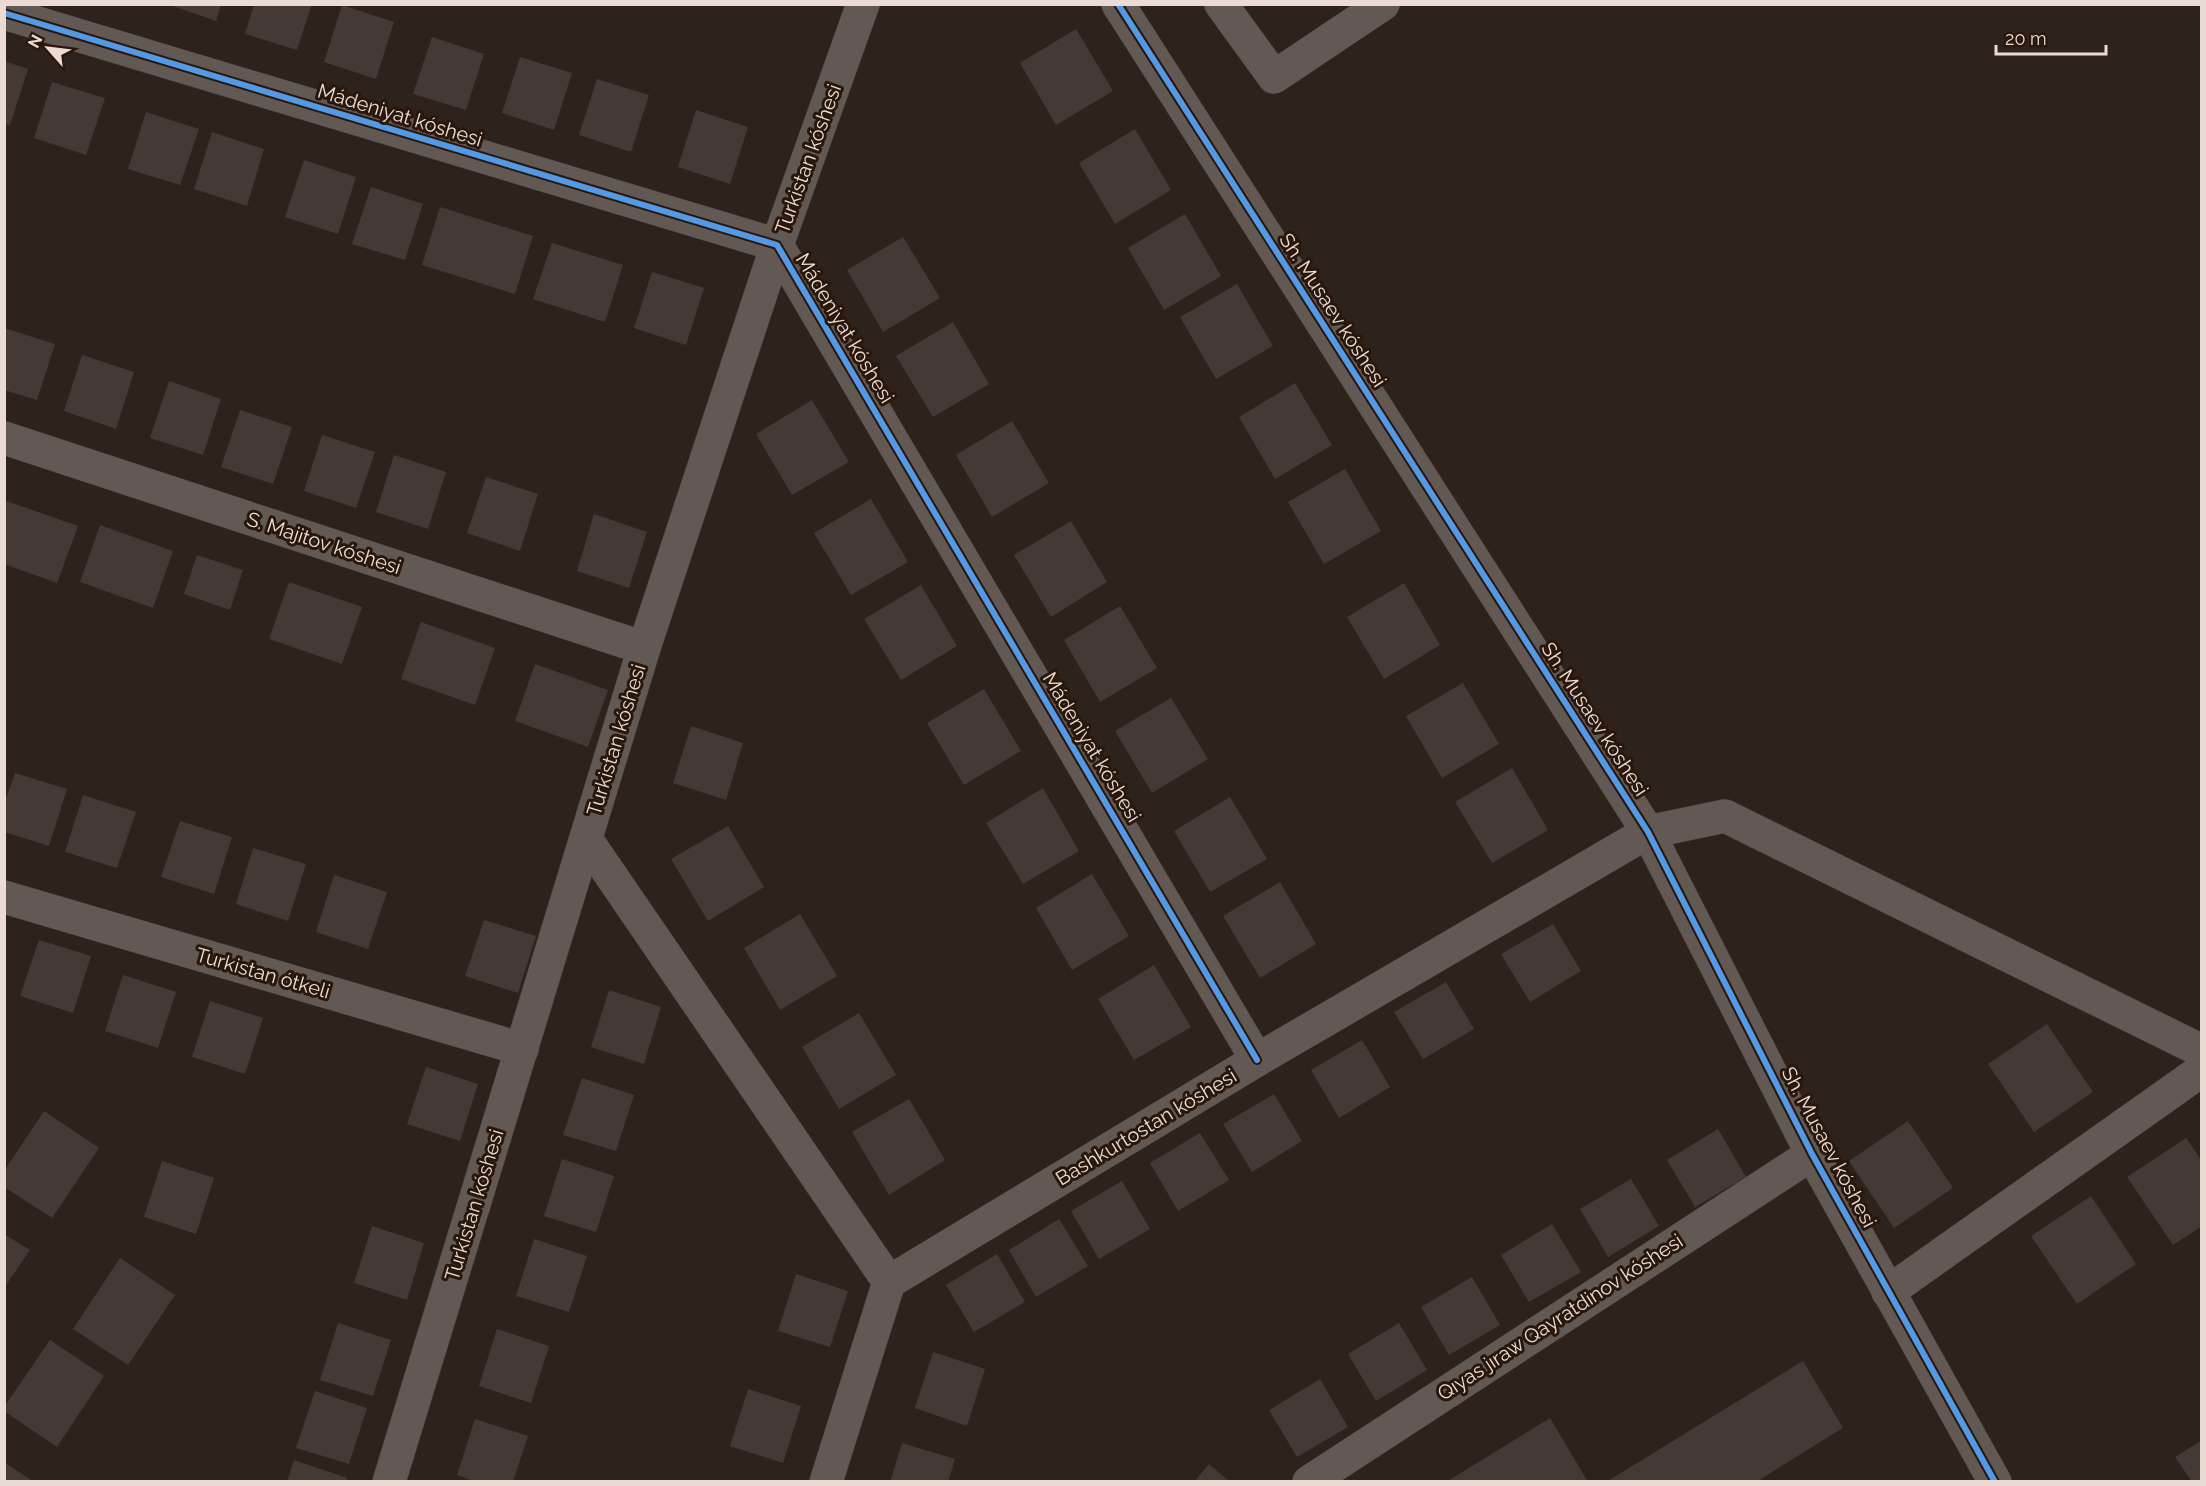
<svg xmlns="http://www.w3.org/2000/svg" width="2206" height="1486" font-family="Raleway,sans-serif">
<rect width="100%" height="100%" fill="#2e221c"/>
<g fill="#443935">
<path d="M167,4H221L216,21Z"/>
<path d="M254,4H312L297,50L245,34Z"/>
<path d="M342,5L394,22L376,79L324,62Z"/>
<path d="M1076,29L1113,91L1056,125L1020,63Z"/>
<path d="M432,37L484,54L466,110L413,94Z"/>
<path d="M520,57L572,73L554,130L502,113Z"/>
<path d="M4,61L28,69L10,125L4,124Z"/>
<path d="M597,79L649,95L631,152L579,135Z"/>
<path d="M52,82L105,98L86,155L34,138Z"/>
<path d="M696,110L748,127L730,184L678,167Z"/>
<path d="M146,112L199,129L180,185L128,169Z"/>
<path d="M1135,129L1171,190L1115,224L1079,163Z"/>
<path d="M212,132L264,149L247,206L194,189Z"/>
<path d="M304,160L356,177L338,234L285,217Z"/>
<path d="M371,187L423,204L405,260L352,244Z"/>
<path d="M440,207L533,236L515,294L422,265Z"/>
<path d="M1185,214L1221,276L1164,310L1128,248Z"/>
<path d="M903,237L940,298L883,332L847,270Z"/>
<path d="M552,243L623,265L605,322L533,299Z"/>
<path d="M652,272L704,288L686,345L634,328Z"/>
<path d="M1237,284L1273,346L1216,379L1180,317Z"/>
<path d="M953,322L989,384L933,417L896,356Z"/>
<path d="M4,328L55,344L37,400L4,390Z"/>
<path d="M82,355L134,372L116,429L64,411Z"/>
<path d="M169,381L221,399L203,455L150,438Z"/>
<path d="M1295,383L1332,445L1275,479L1239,417Z"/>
<path d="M812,400L849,462L792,495L756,434Z"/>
<path d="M240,410L292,427L273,484L221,467Z"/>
<path d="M1012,421L1049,483L992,517L956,455Z"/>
<path d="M322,435L375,452L356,508L304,491Z"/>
<path d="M394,455L446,472L428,529L376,512Z"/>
<path d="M1345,469L1381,531L1324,564L1288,502Z"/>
<path d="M486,477L538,494L520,551L467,533Z"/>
<path d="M871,499L908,562L851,595L814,533Z"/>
<path d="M4,500L78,526L57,583L4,564Z"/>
<path d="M594,514L647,532L629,588L577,571Z"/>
<path d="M1071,521L1107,582L1051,617L1014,555Z"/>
<path d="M100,525L173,551L153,608L80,582Z"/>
<path d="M197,555L243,570L230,610L184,594Z"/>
<path d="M289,582L362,607L342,664L269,639Z"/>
<path d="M1404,583L1440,645L1384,679L1347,617Z"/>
<path d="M921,585L957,646L901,680L864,619Z"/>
<path d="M1120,606L1157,668L1100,702L1064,640Z"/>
<path d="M421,622L495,648L475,705L401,679Z"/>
<path d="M535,664L608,690L588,747L515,721Z"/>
<path d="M1463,683L1499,744L1442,778L1406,716Z"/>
<path d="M984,689L1021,751L964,785L927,723Z"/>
<path d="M1171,698L1208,759L1152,793L1115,731Z"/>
<path d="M691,726L743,743L726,800L673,783Z"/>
<path d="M1512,768L1548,830L1492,863L1455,802Z"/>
<path d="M15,773L67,789L49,846L4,832V804Z"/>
<path d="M1043,788L1079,851L1023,884L986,823Z"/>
<path d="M83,795L136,812L117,868L65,852Z"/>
<path d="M1230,797L1267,859L1210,892L1174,831Z"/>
<path d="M180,821L232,837L214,894L161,877Z"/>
<path d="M728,826L764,887L708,921L671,859Z"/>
<path d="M253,848L306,864L288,921L236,904Z"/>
<path d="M1092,874L1129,936L1072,970L1036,908Z"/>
<path d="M334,875L387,892L368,949L316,932Z"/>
<path d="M1280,882L1316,944L1260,978L1223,916Z"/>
<path d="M800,914L837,976L780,1010L744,948Z"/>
<path d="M484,920L536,936L518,993L465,976Z"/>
<path d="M1553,924L1581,971L1530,1002L1501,954Z"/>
<path d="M39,940L91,956L73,1013L20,996Z"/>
<path d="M1154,965L1191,1027L1134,1060L1098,999Z"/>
<path d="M123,975L176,992L158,1048L105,1031Z"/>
<path d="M1446,982L1474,1029L1423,1059L1394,1012Z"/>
<path d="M609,990L661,1007L644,1064L591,1047Z"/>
<path d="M210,1001L263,1018L245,1074L192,1057Z"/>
<path d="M859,1013L896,1075L839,1109L802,1047Z"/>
<path d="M2047,1024L2093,1092L2034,1132L1988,1064Z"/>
<path d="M1362,1040L1390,1087L1339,1118L1311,1070Z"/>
<path d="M426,1067L478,1084L460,1141L407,1124Z"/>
<path d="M582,1078L634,1095L616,1151L563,1135Z"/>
<path d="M1274,1094L1302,1141L1252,1172L1223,1124Z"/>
<path d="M909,1099L945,1160L889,1195L852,1132Z"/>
<path d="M44,1111L99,1148L52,1218L4,1187V1171Z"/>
<path d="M1908,1121L1953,1188L1894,1228L1849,1161Z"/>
<path d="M1718,1129L1746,1177L1695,1207L1667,1160Z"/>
<path d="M1200,1133L1229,1180L1178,1211L1150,1163Z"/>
<path d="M2186,1138L2202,1161V1226L2173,1245L2127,1177Z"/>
<path d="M562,1159L614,1176L596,1232L544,1216Z"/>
<path d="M162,1161L214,1178L196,1234L144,1217Z"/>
<path d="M1631,1179L1659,1226L1608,1257L1580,1209Z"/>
<path d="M1122,1181L1150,1229L1099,1259L1071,1211Z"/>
<path d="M2091,1196L2136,1264L2077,1304L2031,1236Z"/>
<path d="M1059,1219L1088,1266L1036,1297L1009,1250Z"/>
<path d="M1552,1224L1581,1272L1529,1302L1501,1255Z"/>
<path d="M372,1226L424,1243L407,1300L354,1283Z"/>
<path d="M4,1234L30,1250L4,1288Z"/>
<path d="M534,1239L587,1256L569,1312L516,1296Z"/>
<path d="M997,1254L1025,1302L974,1332L946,1285Z"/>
<path d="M120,1258L175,1295L128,1365L73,1329Z"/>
<path d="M796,1274L848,1291L830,1347L778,1331Z"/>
<path d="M1472,1277L1500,1325L1449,1355L1421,1307Z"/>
<path d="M338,1323L391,1340L373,1396L320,1380Z"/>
<path d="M1399,1323L1427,1370L1376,1401L1348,1354Z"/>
<path d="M497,1329L549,1346L531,1403L479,1386Z"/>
<path d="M50,1340L104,1376L57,1447L4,1411V1407Z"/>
<path d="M933,1352L985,1369L967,1426L915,1408Z"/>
<path d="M1803,1361L1843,1428L1756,1482H1606Z"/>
<path d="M1320,1379L1348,1427L1297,1457L1269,1410Z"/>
<path d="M748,1389L801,1406L783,1463L730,1446Z"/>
<path d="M315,1391L367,1408L349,1464L296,1448Z"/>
<path d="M1550,1418L1588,1482H1446Z"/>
<path d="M475,1419L528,1436L513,1482H476L457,1475Z"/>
<path d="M2202,1440V1482H2192L2175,1457Z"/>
<path d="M902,1443L955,1459L948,1482H890Z"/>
<path d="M294,1460L347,1478L346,1482H287Z"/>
<path d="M4,1462L34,1482H4Z"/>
<path d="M1209,1464L1230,1482H1194Z"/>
</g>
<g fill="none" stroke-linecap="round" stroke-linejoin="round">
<g stroke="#483e39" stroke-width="34">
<g id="street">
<path d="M1118,4L1648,832L1812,1154L1995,1482"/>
<path d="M1221,4L1274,77L1383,4"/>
<path d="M4,13L777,245L1257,1060"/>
<path d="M4,438L644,648"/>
<path d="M586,839L889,1282"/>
<path d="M4,897L522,1049"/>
<path d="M1888,1292L2202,1070"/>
<path d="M389,1482L644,648L777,245L863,4"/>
<path d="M826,1482L889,1282L1257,1060L1648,832L1725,816L2202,1051"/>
<path d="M1309,1482L1812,1154"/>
</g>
</g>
<use href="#street" stroke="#625954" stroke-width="33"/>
<g stroke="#2a170b" stroke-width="10">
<g id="cycleway">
<path d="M1118,4L1648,832L1812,1154L1995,1482"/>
<path d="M4,13L777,245L1257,1060"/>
</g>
</g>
<use href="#cycleway" stroke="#5399e6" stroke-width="6"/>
</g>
<g text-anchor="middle" stroke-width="6" stroke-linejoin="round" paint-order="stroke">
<g font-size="20" fill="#eadcd5" stroke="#2a170b">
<text transform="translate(400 115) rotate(17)" y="7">Mádeniyat kóshesi</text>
<text transform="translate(808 159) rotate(-70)" y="7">Turkistan kóshesi</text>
<text transform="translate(1333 310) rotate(57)" y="7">Sh. Musaev kóshesi</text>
<text transform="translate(845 328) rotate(59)" y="7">Mádeniyat kóshesi</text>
<text transform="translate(324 543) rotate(18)" y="7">S. Majitov kóshesi</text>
<text transform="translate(1595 719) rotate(57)" y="7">Sh. Musaev kóshesi</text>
<text transform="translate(616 740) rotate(-73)" y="7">Turkistan kóshesi</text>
<text transform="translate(1092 747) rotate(59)" y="7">Mádeniyat kóshesi</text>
<text transform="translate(263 973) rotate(16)" y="7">Turkistan ótkeli</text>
<text transform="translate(1146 1127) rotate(-31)" y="7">Bashkurtostan kóshesi</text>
<text transform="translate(1829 1147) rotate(62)" y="7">Sh. Musaev kóshesi</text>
<text transform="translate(474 1205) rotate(-73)" y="7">Turkistan kóshesi</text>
<text transform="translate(1560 1317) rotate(-33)" y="7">Qıyas jıraw Qayratdinov kóshesi</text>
</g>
</g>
<rect width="2206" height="1486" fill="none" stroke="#eadcd5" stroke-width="12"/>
<g transform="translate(48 48) rotate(298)" stroke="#2a170b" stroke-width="4.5" paint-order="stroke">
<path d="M0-4.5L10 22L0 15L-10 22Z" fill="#eadcd5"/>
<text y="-9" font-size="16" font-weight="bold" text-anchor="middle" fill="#eadcd5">N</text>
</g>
<path d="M1996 45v9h110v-9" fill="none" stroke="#eadcd5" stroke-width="3"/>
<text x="2005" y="45" font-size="18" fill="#eadcd5" stroke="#2a170b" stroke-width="4.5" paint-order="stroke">20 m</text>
</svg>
